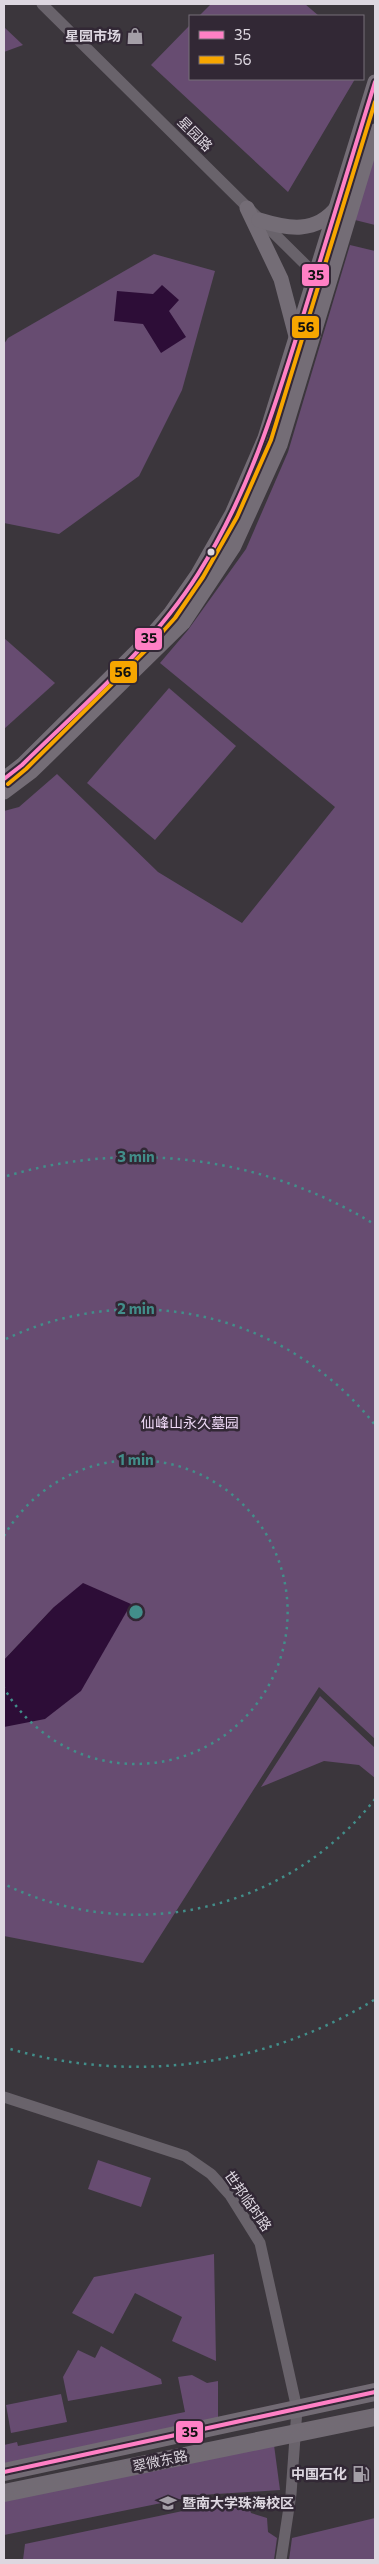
<svg xmlns="http://www.w3.org/2000/svg" width="379" height="2564" font-family="Commissioner,'Noto Sans SC',sans-serif">
<rect width="100%" height="100%" fill="#3b363c"/>
<g fill="#674c71">
<path d="M211,4H305L319,16H199Z"/>
<path d="M190,25V79H355L288,192L151,65Z"/>
<path d="M4,27L23,45L4,52Z"/>
<path d="M375,151V225L355,220Z"/>
<path d="M350,245L375,251V1739L319,1687L143,1963L4,1936V1727L54,1607L4,1660V811L19,807L57,774L158,872L242,923L335,807L160,663L188,630L246,549L288,452Z"/>
<path d="M154,254L215,271L182,390L139,476L59,534L4,523V344L8,338Z"/>
<path d="M4,638L55,683L4,729Z"/>
<path d="M169,688L236,746L155,840L87,783Z"/>
<path d="M320,1696L375,1748V1778L359,1765L324,1761L261,1787Z"/>
<path d="M98,2160L151,2178L141,2207L88,2189Z"/>
<path d="M214,2254L216,2361L172,2341L182,2317L135,2293L113,2334L72,2313L94,2277Z"/>
<path d="M101,2346L161,2379L162,2384L68,2401L63,2377L78,2350L95,2358Z"/>
<path d="M192,2375L207,2383L218,2381V2424L4,2469V2445L17,2442L18,2446L185,2412L178,2377Z"/>
<path d="M61,2394L67,2422L11,2433L6,2405Z"/>
<path d="M274,2445L280,2490L201,2495L4,2535V2500Z"/>
<path d="M248,2505L251,2513L267,2518L268,2532L277,2538L274,2560H23L25,2544L197,2508Z"/>
<path d="M375,2518V2560H289L292,2538Z"/>
</g>
<g fill="#2d0d37">
<path d="M162,285L179,300L169,311L186,337L161,353L143,324L114,321L117,291L153,294Z"/>
<path d="M83,1583L131,1604L81,1691L45,1719L4,1727V1660L54,1607Z"/>
</g>
<g fill="none" stroke-linecap="round" stroke-linejoin="round">
<g stroke="#69636b" stroke-width="11">
<path d="M42,4L319,278"/>
<path d="M4,2097L185,2156L211,2174L230,2195L260,2243L297,2409L291,2494L281,2560"/>
</g>
<g stroke="#746d76" stroke-width="15">
<path d="M247,208L281,279L296,336"/>
<path d="M259,220C288,229 316,234 337,207"/>
<path d="M4,779L22,765L144,644L170,614L198,574L232,514L265,438L375,82"/>
<path d="M4,792L32,771L183,623L234,546L280,445L375,131"/>
</g>
<g stroke="#726b74" stroke-width="18">
<path d="M4,2472L375,2392"/>
<path d="M4,2493L375,2417"/>
</g>
<g stroke="#322835" stroke-width="8">
<g id="bus-1">
<path d="M4,779L22,765C83,705 152,647 198,574C249,493 275,407 303,316C327,238 351,160 375,82"/>
<path d="M4,2472L375,2392"/>
</g>
</g>
<g stroke="#322835" stroke-width="8">
<path id="bus-2" d="M8,784L26,769L148,648L175,618L203,577L237,517L271,440L375,102"/>
</g>
<use href="#bus-1" stroke="#ff80c5" stroke-width="4"/>
<use href="#bus-2" stroke="#f7a600" stroke-width="4"/>
</g>
<g fill="none" stroke="#428e8a" stroke-width="2.5" stroke-dasharray="2.5 5">
<path d="M4 1536A152 152 0 1 1 4 1688"/>
<path d="M375 1799A303 303 0 0 1 6 1885M6 1339A303 303 0 0 1 375 1425"/>
<path d="M374 2000A455 455 0 0 1 7 2048M7 1176A455 455 0 0 1 374 1224"/>
</g>
<defs>
<g id="shop-bare" transform="scale(1.35)"><path d="M-5-2.5h2.3a2.7 3.5 0 0 1 5.4 0H5L5.5 6h-11ZM-1.5-2.5h3a1.5 2.3 0 0 0-3 0Z" fill="#a49fa7" stroke="#322835" stroke-width="2.5" paint-order="stroke"/></g>
<g id="fuel-bare" transform="scale(1.35)"><path d="M-5.5-6h7V0h2V4h1.3V-2.5L3-4.5l.8-.8L6-3V5H2.5V1h-1V6h-7ZM-4.2-4.7v3.2H.2V-4.7Z" fill="#a49fa7" stroke="#322835" stroke-width="2.5" paint-order="stroke"/></g>
<g id="university-bare" transform="scale(1.35)"><path d="M0-5L7-2L0 1L-7-2ZM-4 1L0 2.5L4 1V4Q0 6-4 4Z" fill="#a49fa7" stroke="#322835" stroke-width="2.5" paint-order="stroke"/></g>
</defs>
<g fill-rule="evenodd">
<use href="#shop-bare" x="135" y="36"/>
<use href="#fuel-bare" x="361" y="2474"/>
<use href="#university-bare" x="168" y="2503"/>
</g>
<circle fill="#ddd7e0" stroke="#322835" stroke-width="2" cx="211" cy="552" r="4.5"/>
<g text-anchor="middle" stroke-width="5" stroke-linejoin="round" paint-order="stroke">
<g font-size="14" font-weight="bold" fill="#ddd7e0" stroke="#322835" text-anchor="end">
<text x="121" y="41">星园市场</text>
<text x="347" y="2479">中国石化</text>
<text x="182" y="2508" text-anchor="start">暨南大学珠海校区</text>
</g>
<g font-size="14" fill="#ddd7e0" stroke="#322835">
<text transform="translate(195 134) rotate(45)" y="5">星园路</text>
<text transform="translate(248 2201) rotate(55)" y="5">世邦临时路</text>
<text transform="translate(160 2461) rotate(-12)" y="5">翠微东路</text>
</g>
<g font-size="14" fill="#edd7f5" stroke="#322835">
<text x="190" y="1428">仙峰山永久墓园</text>
</g>
</g>
<circle cx="136" cy="1612" r="8" fill="#428e8a" stroke="#322835" stroke-width="2.5"/>
<g font-size="15" text-anchor="middle" font-weight="bold" fill="#428e8a" stroke="#322835" stroke-width="5" stroke-linejoin="round" paint-order="stroke">
<text x="136" y="1162">3 min</text>
<text x="136" y="1314">2 min</text>
<text x="136" y="1465">1 min</text>
</g>
<g stroke="#322835" stroke-width="2">
<rect x="301" y="263" width="29" height="24" rx="5" fill="#ff80c5"/>
<rect x="291" y="315" width="29" height="24" rx="5" fill="#f7a600"/>
<rect x="134" y="627" width="29" height="24" rx="5" fill="#ff80c5"/>
<rect x="109" y="660" width="29" height="24" rx="5" fill="#f7a600"/>
<rect x="175" y="2420" width="29" height="24" rx="5" fill="#ff80c5"/>
</g>
<g font-size="14" text-anchor="middle" font-weight="bold" fill="#111">
<text x="316" y="280">35</text>
<text x="306" y="332">56</text>
<text x="149" y="643">35</text>
<text x="123" y="677">56</text>
<text x="190" y="2437">35</text>
</g>
<rect width="379" height="2564" fill="none" stroke="#ddd7e0" stroke-width="10"/>
<rect x="189" y="15" width="175" height="65" fill="#322835" stroke="#766e79"/>
<rect x="199" y="31" width="25" height="8" fill="#ff80c5" stroke="#766e79"/>
<text x="234" y="40" font-size="15" fill="#ddd7e0">35</text>
<rect x="199" y="56" width="25" height="8" fill="#f7a600" stroke="#766e79"/>
<text x="234" y="65" font-size="15" fill="#ddd7e0">56</text>
</svg>
